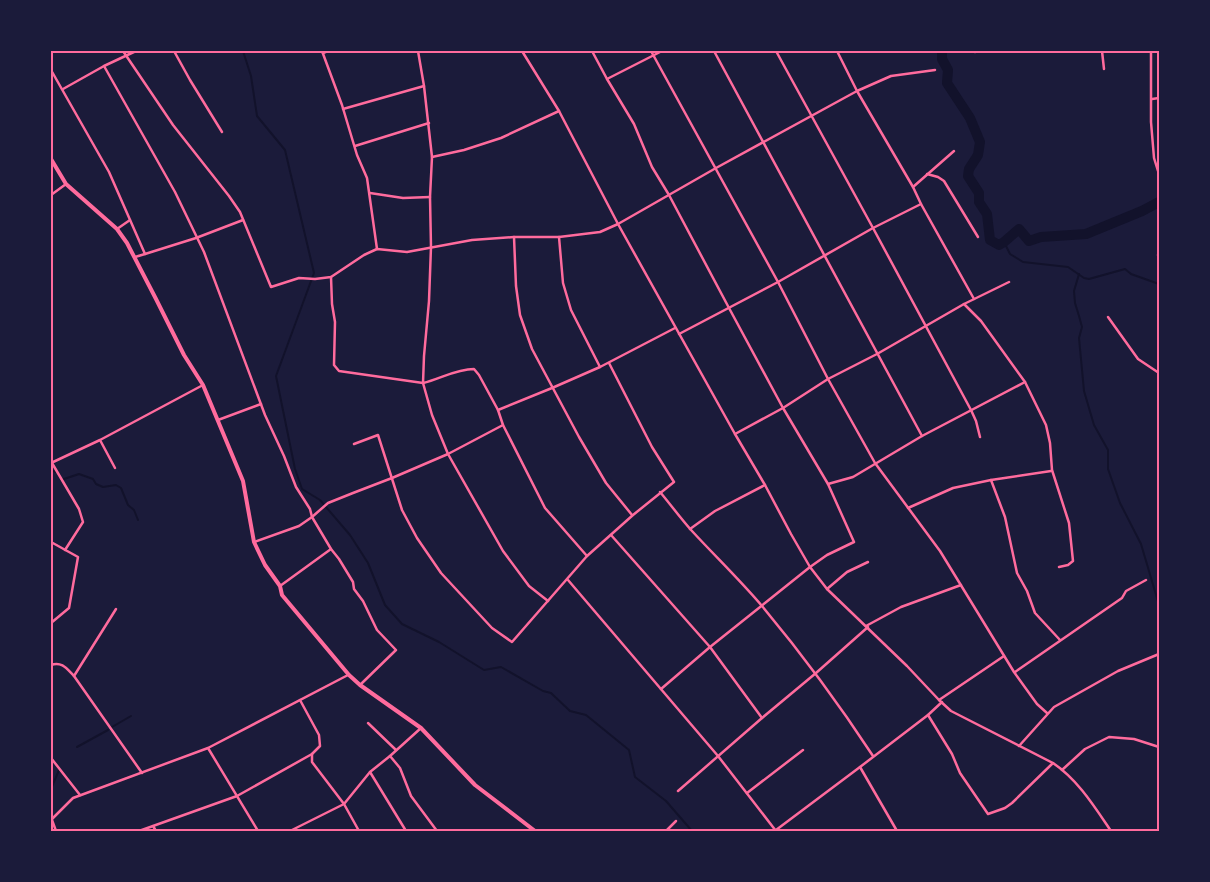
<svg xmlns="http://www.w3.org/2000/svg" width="1210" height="882" font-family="'Asap Condensed',sans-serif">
<rect width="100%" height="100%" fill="#1b1b3a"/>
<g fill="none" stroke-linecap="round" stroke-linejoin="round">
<g stroke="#12122b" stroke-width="2">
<path d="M243,51L251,76L257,116L285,150L314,273L276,376L295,469L302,489L320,500L350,535L368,563L385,605L402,624L439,642L484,670L501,667L543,691L551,693L570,711L586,715L629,750L635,777L666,801L692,831"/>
<path d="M1004,242L1010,254L1023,262L1068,267L1084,278L1089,279L1125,269L1131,274L1159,284"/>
<path d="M1079,274L1074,291L1075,303L1079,316L1082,327L1079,338L1084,391L1094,425L1108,450V469L1120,503L1141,544L1159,605"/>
<path d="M51,470L56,472"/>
<path d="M61,480L79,474L93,479L96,484L103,487L116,485L121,488L128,505L134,510L138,520"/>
<path d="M112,727L131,716"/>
<path d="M77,747L108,730"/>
<path d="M51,789L59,770"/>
</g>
<path stroke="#12122b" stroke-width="10" d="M942,51V59L948,70L947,83L970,118L980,142L978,155L969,169L968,176L979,193V202L987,214L990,240L999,245L1004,242L1019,229L1029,241L1041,237L1086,234L1142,211L1159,202"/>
<g stroke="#ff6b9d" stroke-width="2.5">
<path d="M123,51L173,125L229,196L240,212L271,287L299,278L315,279L331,277L364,255L377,249L407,252L472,240L514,237H559L600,232L618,224L716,168L857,91L891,76L935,70"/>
<path d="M174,51L190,80L222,132"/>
<path d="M322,51L342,105L357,155L367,178L377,249"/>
<path d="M418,51L424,86L432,157L430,197L431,247L429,301L424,356L423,383L432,415L448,454L503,551L529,586L548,601"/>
<path d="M592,51L607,79L634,124L652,167L669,195L729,308L783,408L828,484L854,542L827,555L810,567L710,647L661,689"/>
<path d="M651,51L778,282L828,379L875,463L940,551L1014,672L1037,704L1047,713"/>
<path d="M714,51L922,436"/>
<path d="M776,51L873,228L971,410L976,421L980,437"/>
<path d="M837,51L857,91L913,187L921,204L974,299"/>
<path d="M1102,51L1104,69"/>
<path d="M1151,51V122L1154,158L1158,171"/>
<path d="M975,52V51"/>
<path d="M323,53L328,51"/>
<path d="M104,66L175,192L204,252L265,415L284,456L296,487L310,509L312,517L299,526L254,542"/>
<path d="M607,79L662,51"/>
<path d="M63,89L104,66L136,51"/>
<path d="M1152,99L1159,98"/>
<path d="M343,109L424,86"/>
<path d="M355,146L429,123"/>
<path d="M432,157L464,150L501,138L559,111"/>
<path d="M927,174L938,177L944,181L978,237"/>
<path d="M913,187L954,151"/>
<path d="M370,193L403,198L430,197"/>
<path d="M117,229L130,220"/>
<path d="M514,237L516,286L520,315L532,349L579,437L606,483L632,515"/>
<path d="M559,237L563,283L571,310L600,367"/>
<path d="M145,254L196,238L243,220"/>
<path d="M1158,255H1159"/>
<path d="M331,277L332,304L335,322L334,365L339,371L423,383C440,379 456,369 474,369L479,375L498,410L503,425L545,508L587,556"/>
<path d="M964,304L981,321L1025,382L1046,425L1050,443L1052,470L1069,523L1073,561L1068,565L1059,567"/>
<path d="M1108,317L1138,359L1159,373"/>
<path d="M679,334L778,282L873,228L921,204"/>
<path d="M498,410L552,388L600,367L675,328"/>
<path d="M218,420L261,404"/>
<path d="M735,434L783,408L828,379L877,354L964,304L1009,282"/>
<path d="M100,440L115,468"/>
<path d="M354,444L378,435L402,510L417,538L441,573L492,628L512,642L587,556L633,515L674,482L652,447L609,363"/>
<path d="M51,463L100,440L203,385"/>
<path d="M52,463L79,509L83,522L65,550"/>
<path d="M991,480L1005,517L1017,573L1027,591L1035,613L1060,640"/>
<path d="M828,484L853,477L922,436L1025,382"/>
<path d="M660,492C671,505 681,519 692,531C715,556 740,580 762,606C802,654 839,704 873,756"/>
<path d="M908,508L953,488L991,480L1051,471"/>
<path d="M690,529L715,511L765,485"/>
<path d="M611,535L710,647L762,718"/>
<path d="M51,542L78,557L69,608L51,623"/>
<path d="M568,580L718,756L776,831"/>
<path d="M280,586L331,549"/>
<path d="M827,589L847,572L868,562"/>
<path d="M866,626L901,607L961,585"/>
<path d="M51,665C62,661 67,669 74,676L142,773"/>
<path d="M1015,672L1122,598L1126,591L1146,580"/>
<path d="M74,676L116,609"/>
<path d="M360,685L396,650L377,630L363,601L354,589L353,582L339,559L331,549L312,517L328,503L353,493L392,478L448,454L503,425"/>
<path d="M939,700L1004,656"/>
<path d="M928,715L952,754L960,773L988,814L1005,808L1012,803L1053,763"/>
<path d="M368,723L396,750"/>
<path d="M1019,746L1054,707L1118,671L1159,654"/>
<path d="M208,748L258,831"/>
<path d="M312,754V762L344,804L359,831"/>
<path d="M390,756L400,768L411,796L437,831"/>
<path d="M51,758L80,795"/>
<path d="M860,767L897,831"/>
<path d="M1062,770L1085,749L1109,737L1134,739L1159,747"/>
<path d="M370,772L406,831"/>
<path d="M678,791L762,718L816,673L868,627"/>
<path d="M747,793L803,750"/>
<path d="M51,820L73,798L208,748L348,675"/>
<path d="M52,820L56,831"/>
<path d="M153,826L156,831"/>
<path d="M776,830L860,767L928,715L942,702"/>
<path d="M139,831L237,796L312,754L320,746L319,735L300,700"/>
<path d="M290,831L344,804L370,772L390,756L421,728"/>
<path d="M666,831L676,821"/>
</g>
<g stroke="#ff6b9d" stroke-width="2.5">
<path d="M522,51L559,111L618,224L735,434L765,485L791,534L810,567L827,589L907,666L939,700L951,711L1053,763C1078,780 1094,806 1111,831"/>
<path d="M51,70L109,172L145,254L135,257"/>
<path d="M51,195L66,184"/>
</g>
<path stroke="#ff6b9d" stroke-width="4" d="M51,159L66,184L117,229L127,243L156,299L184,355L203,385L243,481L254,542L265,565L280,586L282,595L349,675L360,685L421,728L475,785L535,831"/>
</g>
<rect width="1210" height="882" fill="none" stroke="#1b1b3a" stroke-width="105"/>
<rect x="52" y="52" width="1106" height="778" fill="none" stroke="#ff6b9d" stroke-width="2"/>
</svg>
